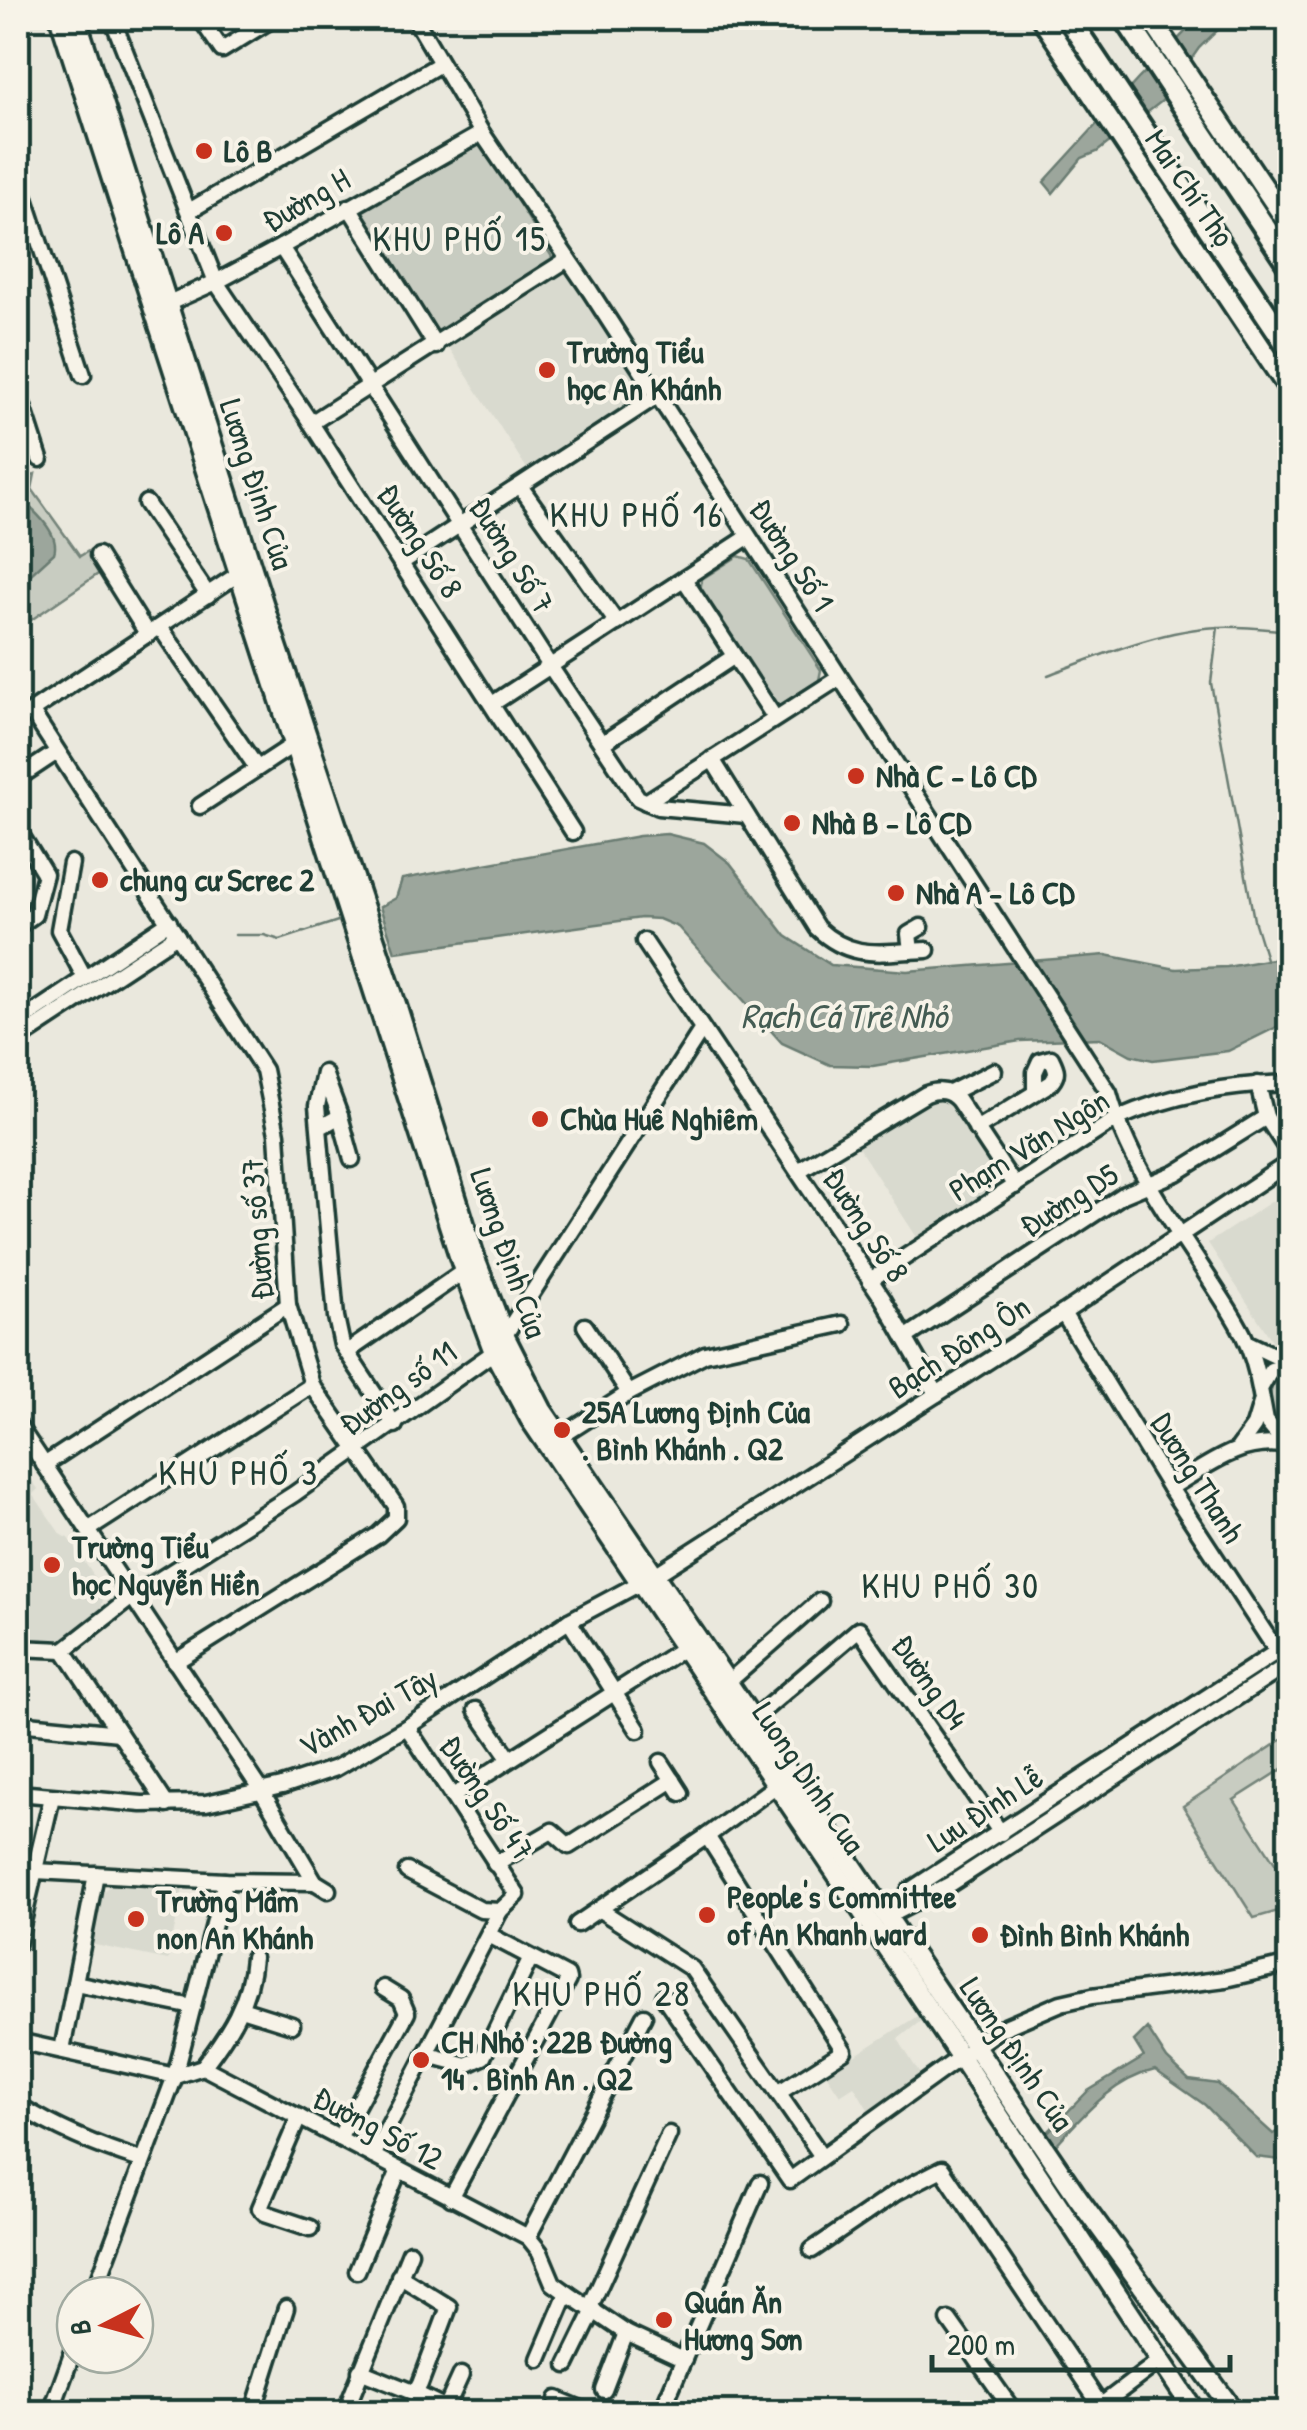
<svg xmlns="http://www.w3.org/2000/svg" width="1307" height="2430" font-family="'Patrick Hand',sans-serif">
<rect width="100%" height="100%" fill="#eae8dd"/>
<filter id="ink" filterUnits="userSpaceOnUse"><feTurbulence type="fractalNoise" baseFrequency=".01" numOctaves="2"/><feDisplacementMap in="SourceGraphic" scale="20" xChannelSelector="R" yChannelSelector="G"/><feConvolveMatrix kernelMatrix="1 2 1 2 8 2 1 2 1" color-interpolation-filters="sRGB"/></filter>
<g filter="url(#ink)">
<g fill="#d9dacf">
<path d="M561,267L567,269L647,396L531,475L446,343Z"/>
<path d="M930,1096L953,1099L1005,1179L1000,1190L920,1242L854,1141Z"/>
<path d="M1283,1194L1290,1195L1289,1341L1282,1339L1273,1342L1208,1243Z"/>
<path d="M18,1460L38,1489L33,1494L61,1535L69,1538L104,1592L101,1611L60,1643L18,1641Z"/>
<path d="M110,1885L183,1889L168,1960L90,1944L100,1895Z"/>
<path d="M919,2015L922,2020L898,2039L921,2076L869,2111L854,2086L840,2095L826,2074Z"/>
</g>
<g fill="#c8ccc1" stroke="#74847a" stroke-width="2.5">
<path d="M480,141L554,260L436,333L360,209Z"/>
<path d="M35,474L32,489L80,556L90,550L101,572L18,629V481Z"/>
<path d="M738,556L749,559L821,670L819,680L780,705L771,702L700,591L702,579Z"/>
<path d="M1280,1376H1289V1435C1274,1418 1260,1395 1280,1376Z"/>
<path d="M1289,1735V1765L1234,1800L1282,1874L1289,1869V1908L1254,1918L1183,1806Z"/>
</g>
<g fill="#9ca69c" stroke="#6a7c72" stroke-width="2.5">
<path d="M1199,18H1230L1199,48L1162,101L1097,152L1082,158L1053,193L1044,182L1139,78Z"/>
<path d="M26,504C39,515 60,536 54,553L18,586V511Z"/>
<path d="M667,834L704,843L730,863L786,936L831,965L907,971L1106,955L1176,969L1227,967L1289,956V1021L1228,1051L1153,1060L1131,1055L1100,1038L1020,1041L873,1066L830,1065L782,1043L678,927L659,919L641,918L395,952L380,907L396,898L402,879L639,836Z"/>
<path d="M1147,2028L1167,2059L1189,2080L1218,2084L1273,2134L1289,2125V2161L1256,2157L1205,2105L1155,2070C1111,2080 1082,2117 1053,2148L1044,2136L1088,2091L1144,2057L1134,2041Z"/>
</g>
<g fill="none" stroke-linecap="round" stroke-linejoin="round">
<g stroke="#6a7c72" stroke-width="2.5">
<path d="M1218,627L1211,683L1254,920L1266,959"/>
<path d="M1048,675C1101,655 1162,629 1220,627C1243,626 1267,629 1290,631"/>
<path d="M235,935H264L280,940L344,919"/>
</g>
<g stroke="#1f3d34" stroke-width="21">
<g id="minor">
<path d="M112,18L216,282L311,423L573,832"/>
<path d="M200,18L222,50L274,18"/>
<path d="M422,18L418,24L482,133L590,291L1109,1093C1127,1160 1171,1220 1208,1277C1235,1319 1251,1338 1260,1389"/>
<path d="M18,177L83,375"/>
<path d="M349,207L436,346"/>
<path d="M189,211L440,64"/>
<path d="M281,247L550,666L638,798L658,807L746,815"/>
<path d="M162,306L216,282L281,247L482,133"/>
<path d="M18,391L40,459"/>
<path d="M311,423L568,259"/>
<path d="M520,486L617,623"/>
<path d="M146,503L208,595"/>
<path d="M98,555L148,635"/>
<path d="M401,563L657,396"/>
<path d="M684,579L775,718"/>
<path d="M160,627L257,768"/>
<path d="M492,704L748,537"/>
<path d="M32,712L264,1070L277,1134L288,1305L312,1385L396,1506V1518L378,1535L175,1662"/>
<path d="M18,720L240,573"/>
<path d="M603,743L733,657"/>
<path d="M712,759L817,928C852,961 881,952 927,950"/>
<path d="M18,778L57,752"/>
<path d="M646,802L839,678"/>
<path d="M200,806L296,743"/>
<path d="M18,830L45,874L34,915L18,926"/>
<path d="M71,863L59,930L85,978"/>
<path d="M644,941L883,1299L937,1394"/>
<path d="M911,951L909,934L921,927"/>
<path d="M18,1023L169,922"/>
<path d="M18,1040L177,935"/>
<path d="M1258,1084L1266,1117L1290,1154"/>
<path d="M950,1093L994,1071"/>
<path d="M340,1116L352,1159"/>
<path d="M319,1128L340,1116L324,1073L317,1106L336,1317L342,1345L395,1425"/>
<path d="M976,1129L1051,1083C1059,1073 1056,1068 1051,1058L1040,1061L1035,1072V1092"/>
<path d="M798,1171L926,1094C939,1089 949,1090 958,1100L1015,1186"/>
<path d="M870,1280L1116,1119C1172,1094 1229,1085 1290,1083"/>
<path d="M1063,1313L1170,1488L1282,1659"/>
<path d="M585,1326L629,1393"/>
<path d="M905,1338L1123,1195L1176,1173L1266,1117"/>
<path d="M1250,1344L1290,1363"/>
<path d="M347,1352L464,1271"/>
<path d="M18,1425L261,1790L315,1882L328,1890"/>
<path d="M560,1437L629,1393L705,1354L842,1324"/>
<path d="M1285,1444L1266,1421L1260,1389L1271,1370L1290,1365"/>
<path d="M1239,1447L1254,1426L1261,1403"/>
<path d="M44,1465L288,1305"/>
<path d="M1170,1488C1207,1466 1241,1437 1287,1446"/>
<path d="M88,1530L312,1385"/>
<path d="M569,1621L638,1730"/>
<path d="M18,1648L64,1650L132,1597L294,1494L494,1352L702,1029"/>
<path d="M64,1650L167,1805"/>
<path d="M727,1683L820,1601"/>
<path d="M476,1710L510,1759"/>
<path d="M752,1720L859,1629L1001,1833"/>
<path d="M18,1723L119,1733"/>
<path d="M661,1762L681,1793"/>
<path d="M18,1793L142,1804L206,1803L282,1786L336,1768L407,1727L569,1621L655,1575L1063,1313L1290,1162"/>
<path d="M453,1796L684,1648"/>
<path d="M707,1836L844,2051L778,2093"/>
<path d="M495,1864L552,1831L569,1846L673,1780"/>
<path d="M35,1871L225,1881L315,1882"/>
<path d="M407,1871L481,1910L500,1911L517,1895L407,1727"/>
<path d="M901,1907L909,1891L1290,1643"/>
<path d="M600,1910L692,1969L821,2155"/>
<path d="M887,1917L949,1885L1290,1663"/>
<path d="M577,1924L707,1836L785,1779"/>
<path d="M18,1943L52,1797"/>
<path d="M75,1983L193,2007"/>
<path d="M664,1997L790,2180L998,2030L1061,2003L1092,1996L1225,1979L1290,1964"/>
<path d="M241,2009L292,2025"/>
<path d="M18,2041L175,2076L225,1881"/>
<path d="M62,2050L96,1874"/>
<path d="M425,2054L466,2065L483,2057L530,1959"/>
<path d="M203,2067C229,2033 250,2001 253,1958"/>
<path d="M18,2105C58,2130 96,2146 141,2160"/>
<path d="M299,2117L260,2208L265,2213L310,2228"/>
<path d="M339,2138L407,2013L401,1999L383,1988"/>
<path d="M373,2156L500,1911"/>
<path d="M451,2198L568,1980L567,1976L489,1935"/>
<path d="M528,2237L644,2016"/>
<path d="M812,2250L897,2192L942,2169L1101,2406"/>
<path d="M357,2271L399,2170"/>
<path d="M93,2295L175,2076L203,2067L528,2237L540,2252L553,2283L564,2291L626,2333L684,2360"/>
<path d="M590,2307L669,2134"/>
<path d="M949,2320L1014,2412"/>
<path d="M539,2359L567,2293"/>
<path d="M567,2365L594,2310"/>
<path d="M360,2371L415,2393L420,2384L449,2307L399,2276"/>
<path d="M604,2390L626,2333"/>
<path d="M415,2393L446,2408L444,2412"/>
<path d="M557,2399L588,2412"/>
<path d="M446,2408L461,2375"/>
<path d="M51,2412L75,2346"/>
<path d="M253,2412L286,2308"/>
<path d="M345,2412L410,2252"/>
<path d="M661,2412L760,2183"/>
<path d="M1092,2412L1162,2359"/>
</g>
</g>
<g stroke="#1f3d34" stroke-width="25">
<g id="major">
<path d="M60,18L464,1271L494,1352L530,1419L961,2058L1195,2412"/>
<path d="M76,18L272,631L398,1010L477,1264L505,1337L542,1410L1077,2196L1234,2412"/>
<path d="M1041,18L1290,391"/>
<path d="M1150,18L1290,226"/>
</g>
</g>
<g stroke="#1f3d34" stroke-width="28">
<g id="highway">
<path d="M1068,18L1290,349"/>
<path d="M1125,18L1290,266"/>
</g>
</g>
<use href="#minor" stroke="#f7f3e8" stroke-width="14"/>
<use href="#major" stroke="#f7f3e8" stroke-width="18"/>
<use href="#highway" stroke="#f7f3e8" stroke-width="20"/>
</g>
</g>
<g fill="#c8321e" stroke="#f7f3e8" stroke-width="4">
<circle cx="204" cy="151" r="10"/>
<circle cx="224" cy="233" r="10"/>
<circle cx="547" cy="370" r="10"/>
<circle cx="856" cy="776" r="10"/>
<circle cx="792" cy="823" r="10"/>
<circle cx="100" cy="880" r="10"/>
<circle cx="896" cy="893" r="10"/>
<circle cx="540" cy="1119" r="10"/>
<circle cx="562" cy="1430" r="10"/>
<circle cx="52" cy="1565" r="10"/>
<circle cx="707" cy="1915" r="10"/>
<circle cx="136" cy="1919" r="10"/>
<circle cx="980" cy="1935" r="10"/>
<circle cx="421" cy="2060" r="10"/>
<circle cx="664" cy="2320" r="10"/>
</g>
<g text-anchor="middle" stroke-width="8" stroke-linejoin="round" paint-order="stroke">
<g font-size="32" font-weight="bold" fill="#1f3d34" stroke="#f7f3e8" text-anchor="start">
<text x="224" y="162">Lô B</text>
<text x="204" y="244" text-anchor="end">Lô A</text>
<text x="567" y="363">Trường Tiểu<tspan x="567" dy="37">học An Khánh</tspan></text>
<text x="876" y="787">Nhà C - Lô CD</text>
<text x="812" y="834">Nhà B - Lô CD</text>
<text x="120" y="891">chung cư Screc 2</text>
<text x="916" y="904">Nhà A - Lô CD</text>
<text x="560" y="1130">Chùa Huê Nghiêm</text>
<text x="582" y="1423">25A Lương Định Của<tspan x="582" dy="37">. Bình Khánh . Q2</tspan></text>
<text x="72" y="1558">Trường Tiểu<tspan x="72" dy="37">học Nguyễn Hiền</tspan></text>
<text x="727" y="1908">People's Committee<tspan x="727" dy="37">of An Khanh ward</tspan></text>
<text x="156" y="1912">Trường Mầm<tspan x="156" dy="37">non An Khánh</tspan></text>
<text x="1000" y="1946">Đình Bình Khánh</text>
<text x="441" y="2053">CH Nhỏ : 22B Đường<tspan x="441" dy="37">14 . Bình An . Q2</tspan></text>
<text x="684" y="2313">Quán Ăn<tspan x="684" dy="37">Hương Sơn</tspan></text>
</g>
<g font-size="32" fill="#1f3d34" stroke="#f7f3e8">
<text transform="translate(1190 188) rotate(56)" y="11">Mai Chí Thọ</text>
<text transform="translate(306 200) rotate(-30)" y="11">Đường H</text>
<text transform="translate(257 484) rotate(72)" y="11">Lương Định Của</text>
<text transform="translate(420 541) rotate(57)" y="11">Đường Số 8</text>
<text transform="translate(512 555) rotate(58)" y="11">Đường Số 7</text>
<text transform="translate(792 555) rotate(57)" y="11">Đường Số 1</text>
<text transform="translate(1029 1145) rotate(-32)" y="11">Phạm Văn Ngôn</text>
<text transform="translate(1069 1200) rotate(-32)" y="11">Đường D5</text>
<text transform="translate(866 1225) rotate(57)" y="11">Đường Số 8</text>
<text transform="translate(257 1229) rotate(-94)" y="11">Đường số 37</text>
<text transform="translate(509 1253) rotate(71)" y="11">Lương Định Của</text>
<text transform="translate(959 1347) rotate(-33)" y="11">Bạch Đông Ôn</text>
<text transform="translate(398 1388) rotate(-36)" y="11">Đường số 11</text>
<text transform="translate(1198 1478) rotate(58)" y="11">Dương Thanh</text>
<text transform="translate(930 1682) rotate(55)" y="11">Đường D4</text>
<text transform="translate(368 1712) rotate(-29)" y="11">Vành Đai Tây</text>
<text transform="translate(809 1778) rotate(56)" y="11">Luong Dinh Cua</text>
<text transform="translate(487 1798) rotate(56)" y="11">Đường Số 47</text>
<text transform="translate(985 1809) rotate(-33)" y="11">Lưu Đình Lễ</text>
<text transform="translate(1017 2054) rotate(56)" y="11">Lương Định Của</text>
<text transform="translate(378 2128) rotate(28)" y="11">Đường Số 12</text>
</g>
<g font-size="35" letter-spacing="2.5" fill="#1f3d34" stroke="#f7f3e8">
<text x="460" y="251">KHU PHỐ 15</text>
<text x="637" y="527">KHU PHỐ 16</text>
<text x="239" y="1485">KHU PHỐ 3</text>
<text x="951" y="1598">KHU PHỐ 30</text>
<text x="602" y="2006">KHU PHỐ 28</text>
</g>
<g font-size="35" font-style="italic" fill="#445c53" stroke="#f7f3e8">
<text x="844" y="1028">Rạch Cá Trê Nhỏ</text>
</g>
</g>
<rect width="1307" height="2430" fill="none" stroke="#f7f3e8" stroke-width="60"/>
<rect x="30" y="30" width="1247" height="2370" fill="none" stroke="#1f3d34" stroke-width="4" filter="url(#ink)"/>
<g transform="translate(105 2325) rotate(264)"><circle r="48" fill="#f7f3e8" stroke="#a1aaa0" stroke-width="2.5"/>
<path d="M0-8L18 38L0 25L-18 38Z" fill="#c8321e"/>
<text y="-15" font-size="28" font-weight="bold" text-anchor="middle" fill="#1f3d34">B</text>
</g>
<path d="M932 2355v15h298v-15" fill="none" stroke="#1f3d34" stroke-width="5"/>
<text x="947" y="2355" font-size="30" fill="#1f3d34" stroke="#f7f3e8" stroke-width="8" paint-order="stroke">200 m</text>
</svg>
